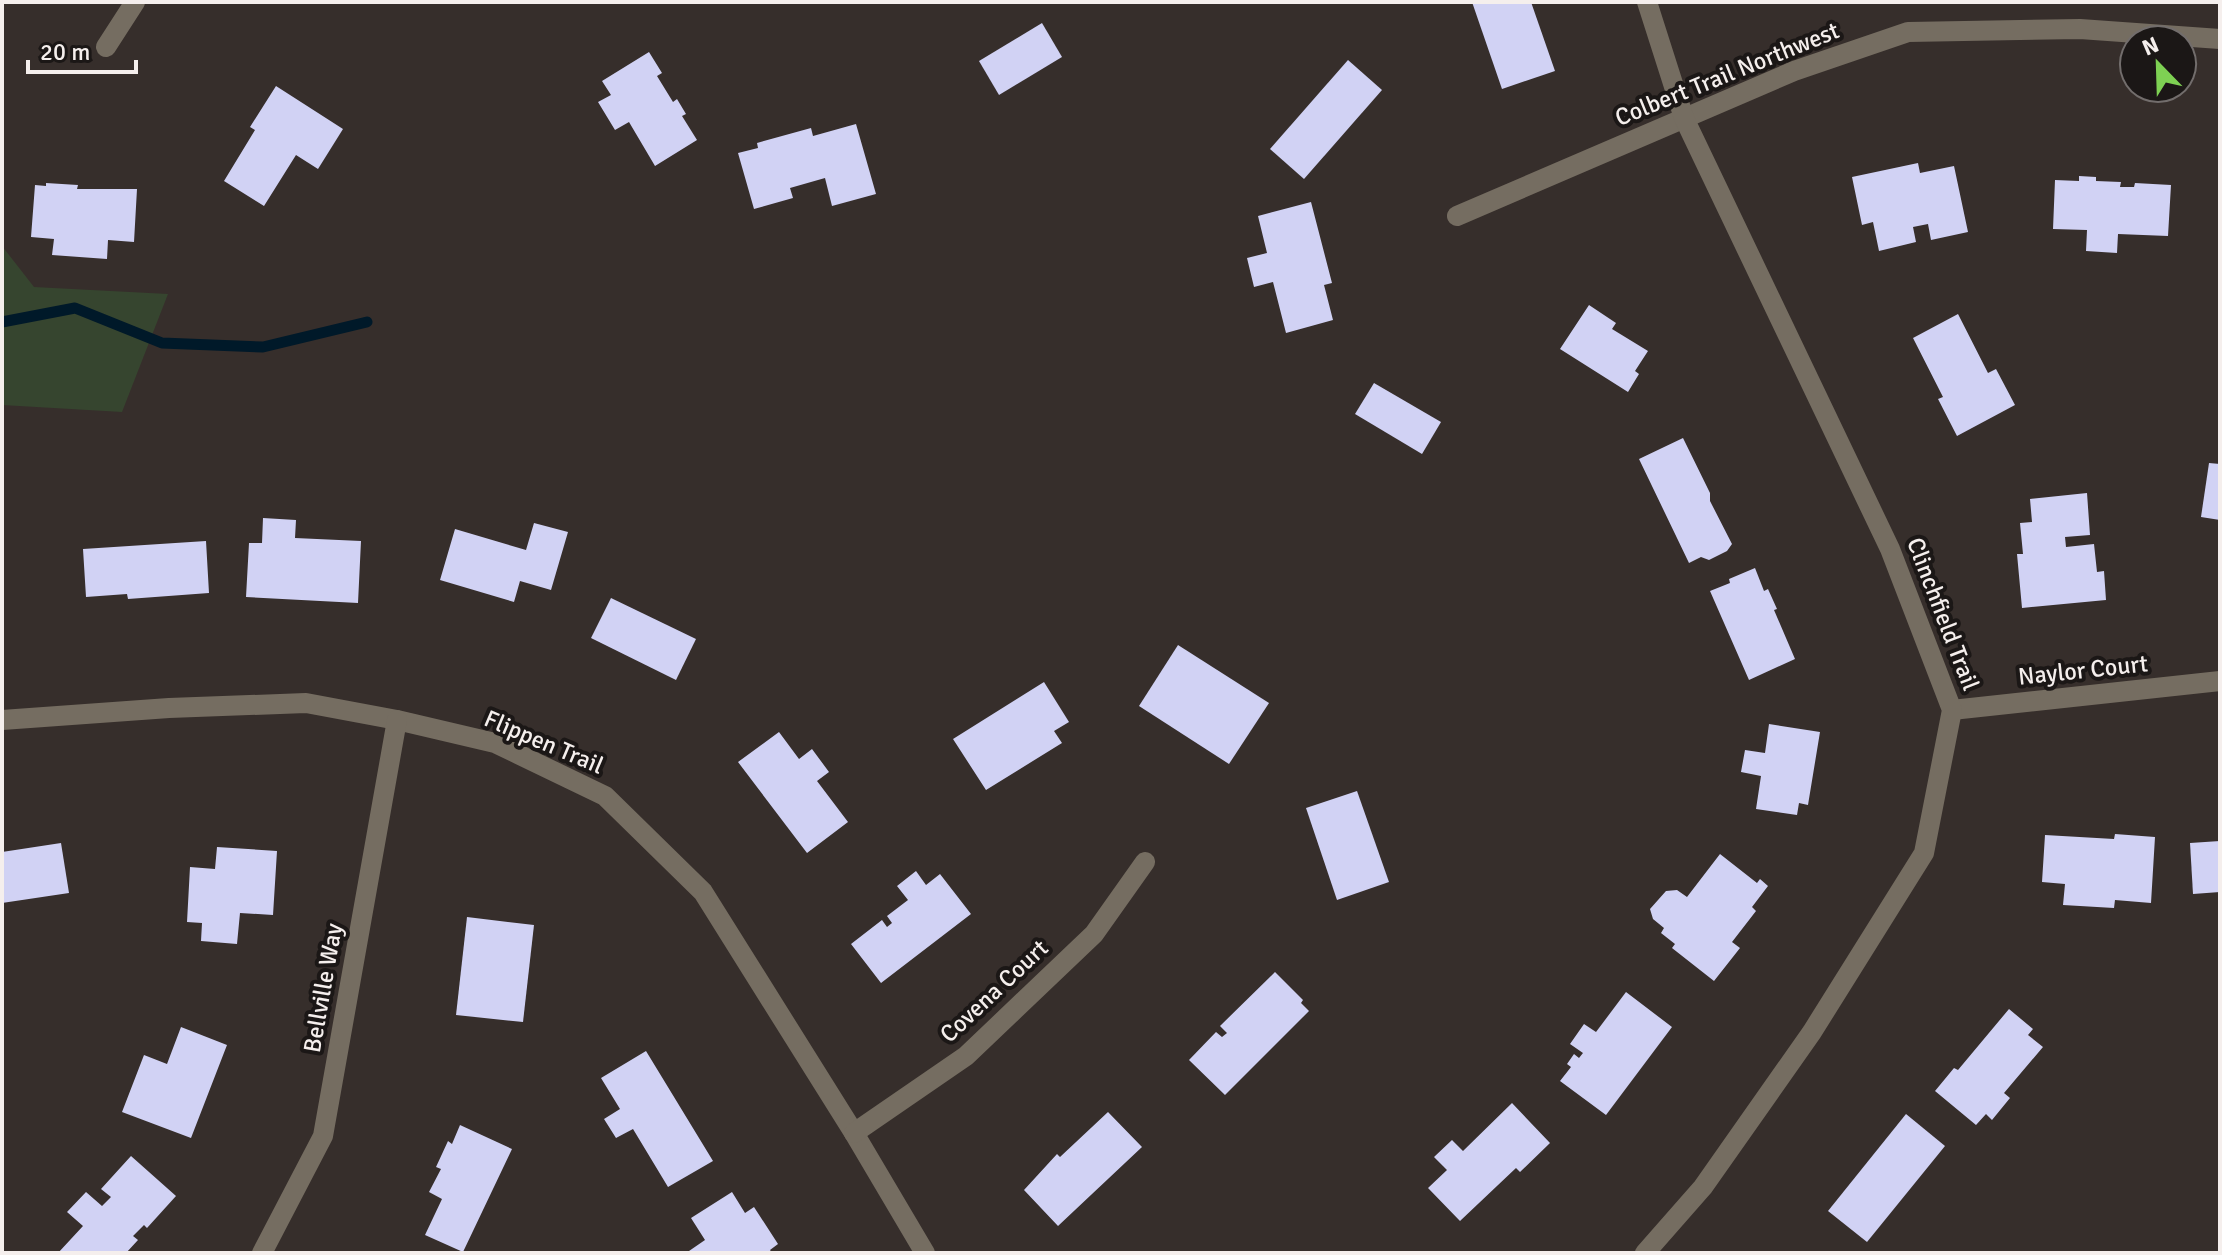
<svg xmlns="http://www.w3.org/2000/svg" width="2222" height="1255" font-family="Signika,sans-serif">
<rect width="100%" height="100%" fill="#362e2b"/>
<path fill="#36452f" d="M2,246L34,287L168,294L122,412L2,405Z"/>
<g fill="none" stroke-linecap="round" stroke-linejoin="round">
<path stroke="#001929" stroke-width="11" d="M2,322L75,308L162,343L263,347L367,322"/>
</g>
<g fill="#d1d2f4">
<path d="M1472,2H1531L1555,71L1502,89Z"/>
<path d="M1042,23L1062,57L999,95L979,61Z"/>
<path d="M649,52L662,73L657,76L673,102L677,99L686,114L682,116L697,140L655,166L629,122L615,130L598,102L611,95L602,81Z"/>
<path d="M1348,60L1382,90L1304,179L1270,149Z"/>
<path d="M276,86L343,129L318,169L296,155L264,206L224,181L255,130L250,127Z"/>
<path d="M856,124L876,194L832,206L825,178L790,188L793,198L754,209L738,153L758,148L757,143L811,128L813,136Z"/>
<path d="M1918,163L1920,173L1954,166L1968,232L1931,240L1928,224L1913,227L1916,242L1879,251L1873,222L1862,225L1852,177Z"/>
<path d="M2079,176L2096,177V181L2121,182L2120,187H2134L2135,183L2171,185L2168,236L2118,234L2117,253L2086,251L2087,230L2053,229L2055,180L2079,181Z"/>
<path d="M46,183L78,185L77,189H137L134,242L108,240L107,259L52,255L54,239L31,237L35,185L46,186Z"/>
<path d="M1311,202L1332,283L1324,285L1333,320L1286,333L1273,282L1254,287L1247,258L1267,253L1258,216Z"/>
<path d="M1589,305L1616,323L1612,329L1648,351L1635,371L1639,374L1628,392L1560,349Z"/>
<path d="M1958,314L1988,373L1996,369L2015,405L1957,436L1938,399L1943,397L1913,338Z"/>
<path d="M1374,383L1441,422L1422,454L1355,414Z"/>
<path d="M1683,438L1710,493V501L1732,544L1727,551L1709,560L1701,557L1689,563L1639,459Z"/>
<path d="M2209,463L2220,464V520L2201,517Z"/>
<path d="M2087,493L2090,535L2065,537L2066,547L2094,544L2097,572L2104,571L2106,600L2022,608L2017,554H2023L2020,523L2032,522L2030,499Z"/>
<path d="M263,518L296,520L295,538L361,541L358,603L246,597L249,543H262Z"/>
<path d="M534,523L568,532L551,590L520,581L514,602L440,580L455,529L526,550Z"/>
<path d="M206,541L209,593L128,599L127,594L86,597L83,549Z"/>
<path d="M1755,568L1764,591L1768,589L1777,609L1774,610L1795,659L1749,680L1710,591L1730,583L1729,579Z"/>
<path d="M611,598L696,639L676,680L591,638Z"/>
<path d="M1178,645L1269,703L1229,764L1139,706Z"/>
<path d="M1044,682L1069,722L1054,731L1062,743L986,790L953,739Z"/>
<path d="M1769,724L1820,732L1808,805L1799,803L1797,815L1756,809L1761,776L1741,772L1745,750L1765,753Z"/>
<path d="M779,732L799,759L812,749L829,772L817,781L848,822L807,853L738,762Z"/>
<path d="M1357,791L1389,882L1337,900L1306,808Z"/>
<path d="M2115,834L2155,837L2151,903L2115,900L2114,908L2063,905L2065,884L2042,882L2045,835L2114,839Z"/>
<path d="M2220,841V892L2193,894L2190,843Z"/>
<path d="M61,843L69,893L2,903V852Z"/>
<path d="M217,847L277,851L273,915L240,913L237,944L201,941L202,923L187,922L190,867L215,869Z"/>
<path d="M1720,854L1757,883L1760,879L1768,886L1752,907L1756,911L1732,942L1740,948L1714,981L1672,948L1675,944L1661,933L1664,928L1653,919L1650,909L1666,891L1677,890L1687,897Z"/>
<path d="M916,871L926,885L940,874L971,914L881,983L851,944L882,920L887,927L892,923L887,916L908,900L897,886Z"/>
<path d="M467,917L534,925L523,1022L456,1015Z"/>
<path d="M1275,972L1303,1000L1301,1003L1309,1011L1225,1095L1189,1060L1216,1032L1222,1037L1227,1033L1220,1026Z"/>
<path d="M1626,992L1672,1027L1606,1115L1560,1081L1571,1067L1567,1064L1574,1054L1579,1058L1583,1053L1570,1044L1584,1024L1596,1032Z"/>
<path d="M2009,1009L2033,1029L2028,1035L2043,1047L2004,1093L2010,1098L1992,1120L1986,1114L1976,1125L1935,1091L1954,1068L1958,1070Z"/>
<path d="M181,1027L227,1045L191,1138L122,1112L144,1055L167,1064Z"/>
<path d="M646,1051L713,1161L668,1187L633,1129L616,1138L604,1119L620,1109L601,1078Z"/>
<path d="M1512,1103L1550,1143L1520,1172L1516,1168L1460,1221L1428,1188L1447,1170L1434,1157L1452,1140L1463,1151Z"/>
<path d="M1108,1112L1142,1147L1058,1226L1024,1190L1057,1154L1060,1157Z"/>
<path d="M1906,1114L1945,1146L1867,1242L1828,1211Z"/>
<path d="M460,1125L512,1149L463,1252L425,1235L442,1199L429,1192L441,1169L436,1167L448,1141L452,1144Z"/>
<path d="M131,1156L176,1196L147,1228L144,1225L133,1236L138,1240L126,1253H58L83,1226L67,1212L86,1192L102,1206L111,1197L101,1189Z"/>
<path d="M732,1192L745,1213L754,1207L778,1244L770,1250L772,1253H690L689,1251L705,1240L691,1218Z"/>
</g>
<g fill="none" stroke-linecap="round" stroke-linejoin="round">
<g stroke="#756d61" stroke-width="20">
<path d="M106,47L135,2"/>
<path d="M1457,216L1794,71L1908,32L2080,29L2220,39"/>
<path d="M1952,710L2220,681"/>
<path d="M2,720L169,708L306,703L397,720L495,743L605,796L703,892L854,1133L925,1253"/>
<path d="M854,1133L966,1056L1094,934L1145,862"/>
<path d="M262,1253L323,1136L397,720"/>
<path d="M1645,1253L1703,1187L1812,1032L1924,853L1952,710L1890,549L1684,118L1647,2"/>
</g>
</g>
<g text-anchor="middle" stroke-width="8" stroke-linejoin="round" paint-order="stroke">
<g font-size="24" fill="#f5efed" stroke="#1b1716">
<text transform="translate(1727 74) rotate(-22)" y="8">Colbert Trail Northwest</text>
<text transform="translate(1943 614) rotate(69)" y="8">Clinchfield Trail</text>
<text transform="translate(2083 670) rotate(-6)" y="8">Naylor Court</text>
<text transform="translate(544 742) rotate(23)" y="8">Flippen Trail</text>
<text transform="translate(323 988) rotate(-80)" y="8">Bellville Way</text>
<text transform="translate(994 991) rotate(-43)" y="8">Covena Court</text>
</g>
</g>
<rect width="2222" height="1255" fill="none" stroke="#f5efed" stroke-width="8"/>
<g transform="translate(2158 64) rotate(337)"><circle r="38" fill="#1b1716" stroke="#726d6c" stroke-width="2"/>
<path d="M0-6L14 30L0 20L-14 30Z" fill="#7ed153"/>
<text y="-12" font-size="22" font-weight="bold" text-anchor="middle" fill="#f5efed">N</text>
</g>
<path d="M28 60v12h108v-12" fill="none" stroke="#f5efed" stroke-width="4"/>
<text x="40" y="60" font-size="24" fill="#f5efed" stroke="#1b1716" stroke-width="6" paint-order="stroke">20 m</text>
</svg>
